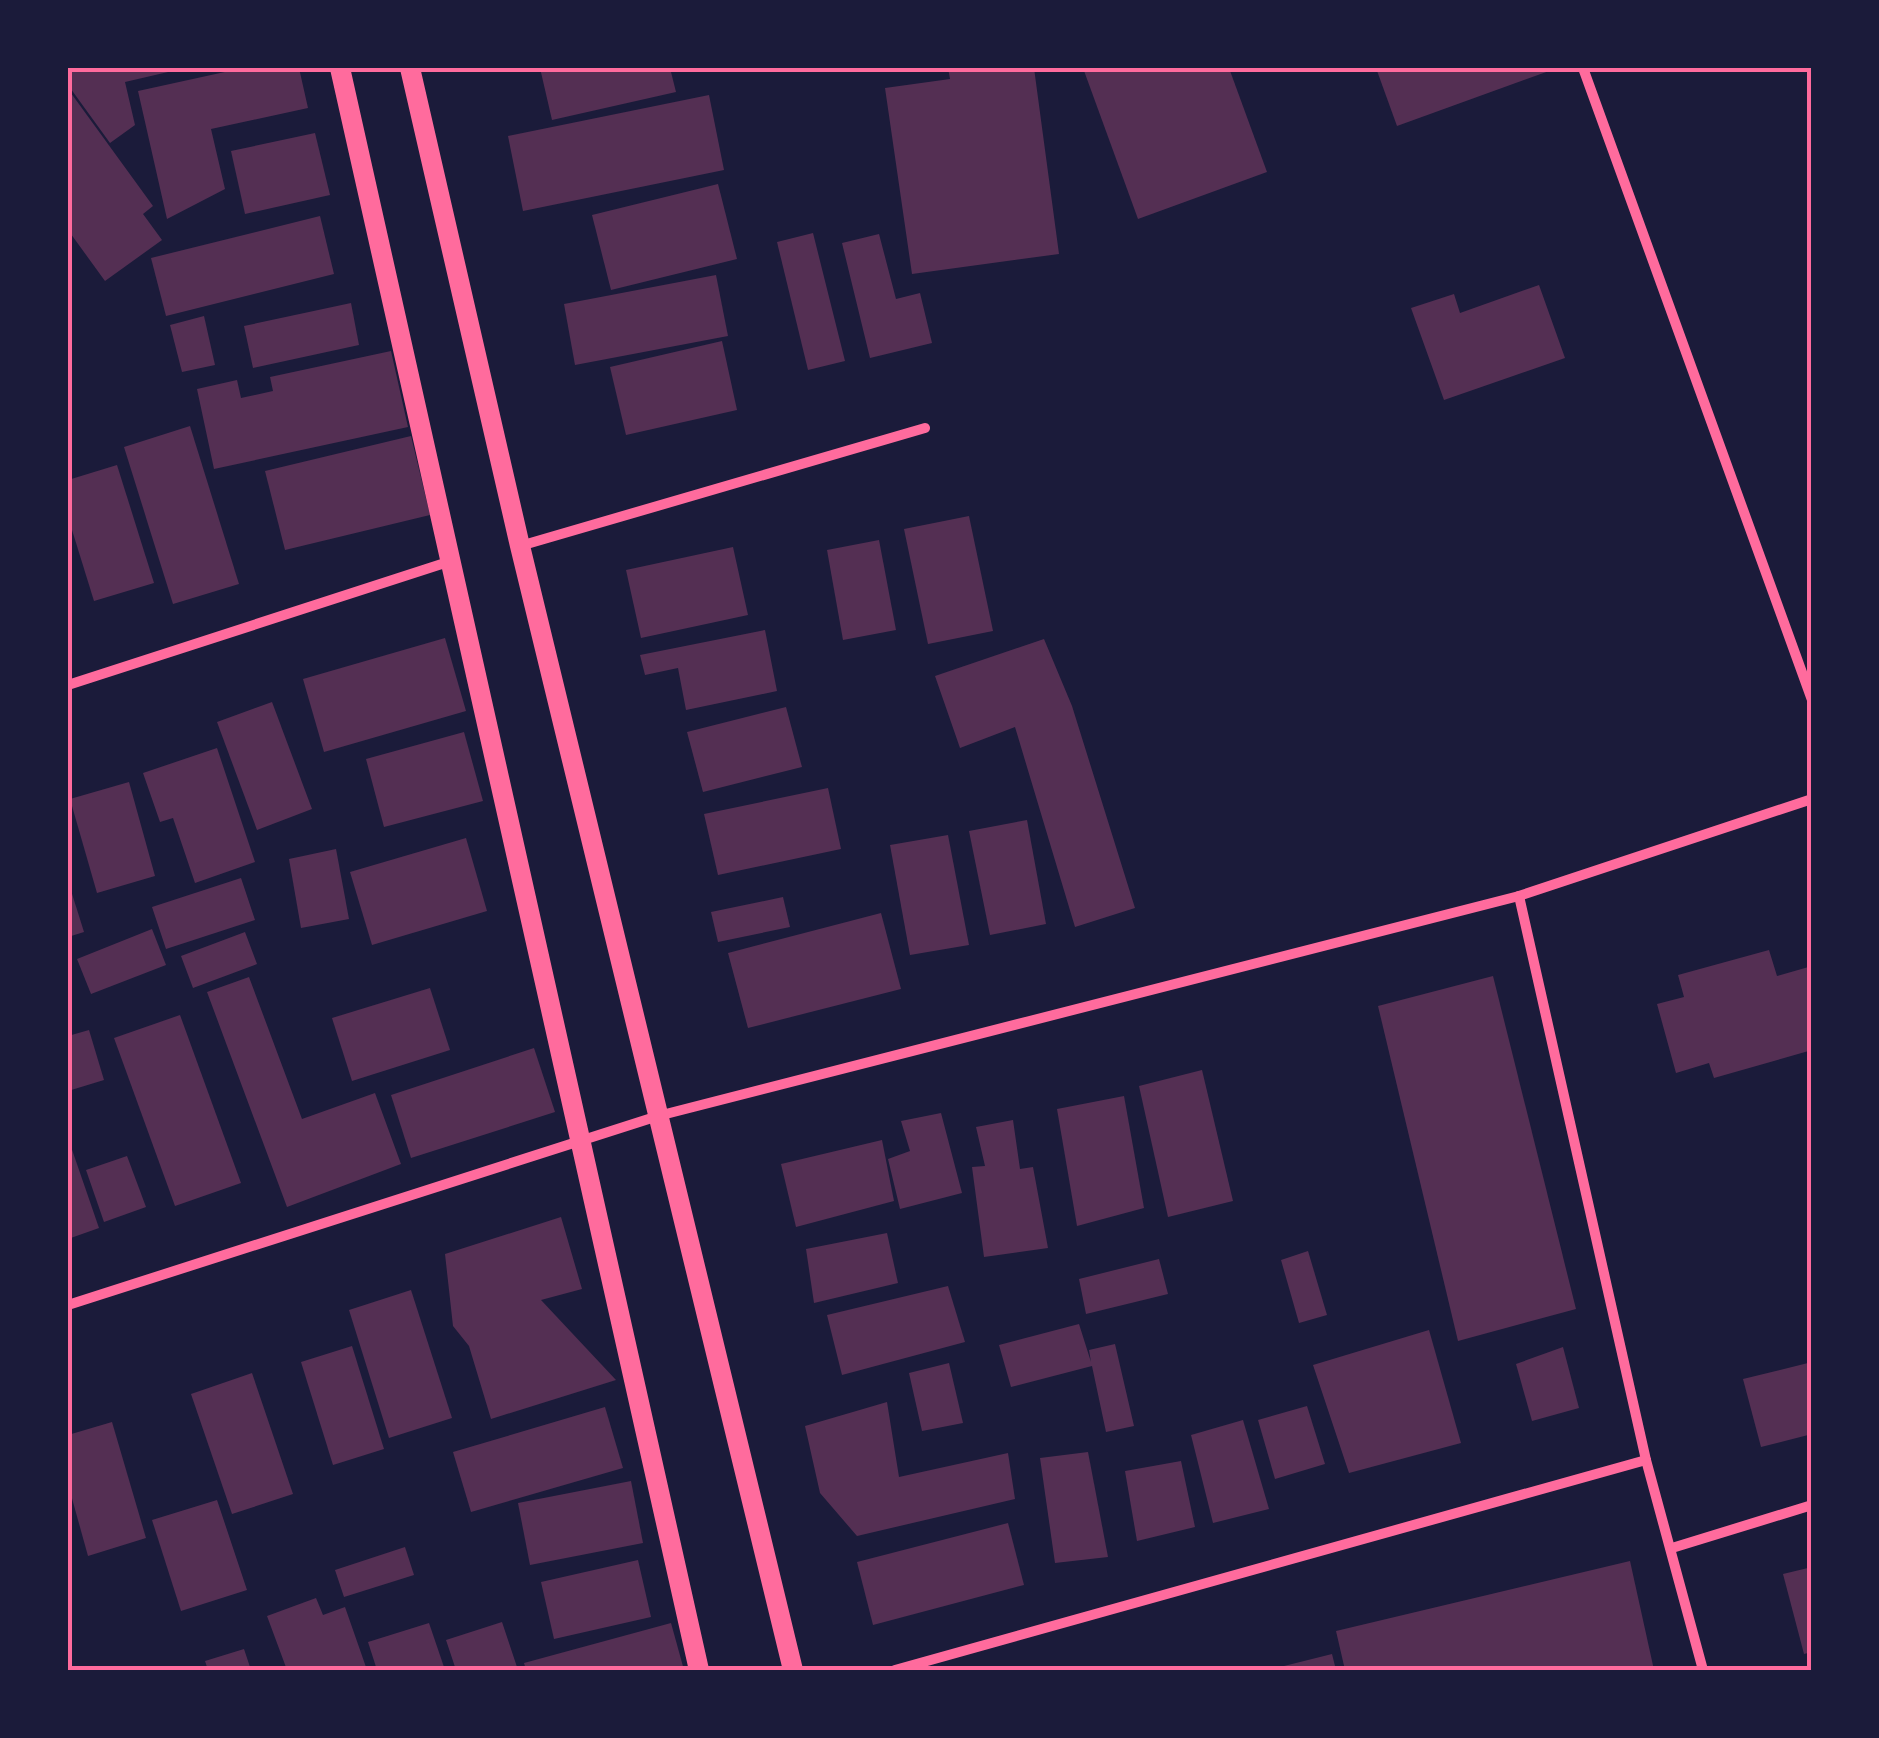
<svg xmlns="http://www.w3.org/2000/svg" width="1879" height="1738" font-family="Karla,sans-serif">
<rect width="100%" height="100%" fill="#1b1b3a"/>
<g fill="#542f53">
<path d="M68,68H181V69L125,82L135,125L110,143L68,85Z"/>
<path d="M243,68H299L308,108L211,129L225,189L167,219L138,91Z"/>
<path d="M540,68H670L676,92L552,120Z"/>
<path d="M948,68H1034L1059,254L912,274L885,88L950,79Z"/>
<path d="M1083,68H1229L1267,172L1138,219Z"/>
<path d="M1376,68H1548L1549,71L1397,126Z"/>
<path d="M68,89L153,206L143,214L162,240L105,281L68,230Z"/>
<path d="M709,95L724,170L523,211L508,136Z"/>
<path d="M315,133L330,195L245,214L231,151Z"/>
<path d="M718,184L737,259L611,290L592,215Z"/>
<path d="M320,216L334,274L166,316L151,258Z"/>
<path d="M813,233L845,361L808,370L777,242Z"/>
<path d="M879,234L896,299L920,293L932,343L870,358L842,243Z"/>
<path d="M716,275L728,336L575,365L564,304Z"/>
<path d="M1539,285L1565,358L1444,400L1411,308L1454,294L1460,313Z"/>
<path d="M351,303L359,345L253,368L244,326Z"/>
<path d="M204,316L215,365L182,372L170,325Z"/>
<path d="M722,341L737,410L626,435L610,367Z"/>
<path d="M391,351L408,427L214,469L197,389L237,380L241,398L273,391L270,377Z"/>
<path d="M190,426L239,584L173,604L124,447Z"/>
<path d="M411,436L430,515L285,550L265,471Z"/>
<path d="M117,465L154,583L94,601L68,517V480Z"/>
<path d="M969,516L993,631L928,644L904,529Z"/>
<path d="M879,540L896,630L843,640L827,550Z"/>
<path d="M733,547L748,615L641,638L626,570Z"/>
<path d="M765,630L777,691L686,710L678,668L645,675L640,655Z"/>
<path d="M445,638L466,711L324,752L303,679Z"/>
<path d="M1044,639L1072,706L1135,908L1075,927L1015,727L960,748L935,676Z"/>
<path d="M272,702L312,809L257,830L217,722Z"/>
<path d="M786,707L802,767L703,792L687,732Z"/>
<path d="M464,732L483,801L384,827L366,759Z"/>
<path d="M217,748L255,862L195,883L173,818L160,822L143,773Z"/>
<path d="M129,782L155,876L97,893L70,799Z"/>
<path d="M828,788L841,849L718,875L704,814Z"/>
<path d="M1027,820L1046,924L990,935L969,831Z"/>
<path d="M948,835L969,945L910,955L890,845Z"/>
<path d="M466,838L487,911L372,945L350,872Z"/>
<path d="M336,849L349,919L301,928L289,859Z"/>
<path d="M241,878L255,920L166,949L152,907Z"/>
<path d="M68,881L84,932L68,937Z"/>
<path d="M783,897L790,927L718,942L711,912Z"/>
<path d="M881,913L901,989L748,1028L728,953Z"/>
<path d="M152,929L166,965L91,994L77,959Z"/>
<path d="M245,932L257,964L193,988L181,956Z"/>
<path d="M1769,950L1777,976L1812,966V1050L1714,1078L1709,1063L1676,1073L1657,1004L1684,997L1678,975Z"/>
<path d="M1493,976L1576,1309L1458,1341L1378,1006Z"/>
<path d="M249,977L302,1119L375,1093L401,1164L287,1207L207,992Z"/>
<path d="M430,988L450,1050L352,1081L332,1018Z"/>
<path d="M180,1015L241,1183L175,1206L114,1038Z"/>
<path d="M89,1030L104,1080L68,1091V1036Z"/>
<path d="M534,1048L555,1112L411,1158L391,1095Z"/>
<path d="M1202,1070L1233,1201L1168,1217L1139,1086Z"/>
<path d="M1124,1096L1144,1208L1077,1226L1057,1109Z"/>
<path d="M941,1113L962,1193L900,1209L888,1159L910,1151L901,1121Z"/>
<path d="M1013,1120L1020,1169L1033,1167L1048,1248L984,1257L972,1167L985,1166L976,1127Z"/>
<path d="M68,1138L99,1228L68,1239Z"/>
<path d="M882,1140L894,1201L796,1227L781,1164Z"/>
<path d="M127,1156L146,1207L104,1222L86,1170Z"/>
<path d="M561,1217L582,1289L541,1300L616,1380L491,1419L469,1346L453,1326L445,1254Z"/>
<path d="M887,1233L898,1283L814,1303L806,1249Z"/>
<path d="M1308,1251L1327,1315L1299,1323L1281,1260Z"/>
<path d="M1159,1259L1168,1294L1086,1314L1079,1279Z"/>
<path d="M948,1286L965,1342L842,1375L827,1315Z"/>
<path d="M411,1290L452,1418L389,1438L349,1310Z"/>
<path d="M1079,1324L1091,1362L1089,1350L1115,1344L1134,1426L1106,1432L1092,1366L1011,1387L999,1345Z"/>
<path d="M1429,1330L1461,1443L1349,1473L1313,1365Z"/>
<path d="M352,1346L384,1449L333,1465L301,1362Z"/>
<path d="M1563,1347L1579,1408L1532,1421L1516,1364Z"/>
<path d="M1812,1362V1434L1761,1447L1743,1379Z"/>
<path d="M949,1363L963,1423L922,1431L909,1373Z"/>
<path d="M252,1373L293,1494L232,1514L191,1394Z"/>
<path d="M887,1402L899,1477L1008,1453L1015,1499L857,1536L820,1493L805,1426Z"/>
<path d="M1307,1406L1325,1464L1275,1479L1258,1420Z"/>
<path d="M605,1407L623,1468L471,1512L453,1452Z"/>
<path d="M1243,1420L1269,1509L1213,1523L1191,1435Z"/>
<path d="M112,1422L146,1538L88,1556L68,1484V1435Z"/>
<path d="M1088,1452L1108,1557L1055,1563L1040,1458Z"/>
<path d="M1181,1461L1195,1527L1137,1541L1125,1471Z"/>
<path d="M631,1481L643,1543L530,1565L518,1503Z"/>
<path d="M217,1500L247,1590L181,1611L152,1520Z"/>
<path d="M1008,1523L1024,1585L873,1625L857,1562Z"/>
<path d="M405,1547L414,1575L344,1597L335,1570Z"/>
<path d="M638,1560L651,1617L554,1639L541,1582Z"/>
<path d="M1630,1561L1654,1670H1345L1336,1631Z"/>
<path d="M1812,1567V1652L1804,1654L1783,1574Z"/>
<path d="M316,1598L323,1615L345,1607L367,1670H287L267,1616Z"/>
<path d="M502,1622L518,1670H456L446,1640Z"/>
<path d="M429,1623L445,1670H377L368,1642Z"/>
<path d="M671,1623L684,1670H526L524,1663Z"/>
<path d="M244,1649L251,1670H208L205,1661Z"/>
<path d="M1332,1654L1336,1670H1272V1669Z"/>
</g>
<g fill="none" stroke-linecap="round" stroke-linejoin="round">
<g stroke="#ff6b9d" stroke-width="10">
<path d="M1583,68L1812,700"/>
<path d="M520,546L925,428"/>
<path d="M68,685L451,561"/>
<path d="M1519,896L1646,1460L1703,1670"/>
<path d="M68,1305L658,1116L1519,896L1812,799"/>
<path d="M1672,1548L1812,1505"/>
<path d="M895,1670L1646,1460"/>
</g>
<g stroke="#ff6b9d" stroke-width="20">
<path d="M340,68L699,1670"/>
<path d="M410,68L520,546L793,1670"/>
</g>
</g>
<rect width="1879" height="1738" fill="none" stroke="#1b1b3a" stroke-width="140"/>
<rect x="70" y="70" width="1739" height="1598" fill="none" stroke="#ff6b9d" stroke-width="4"/>
</svg>
